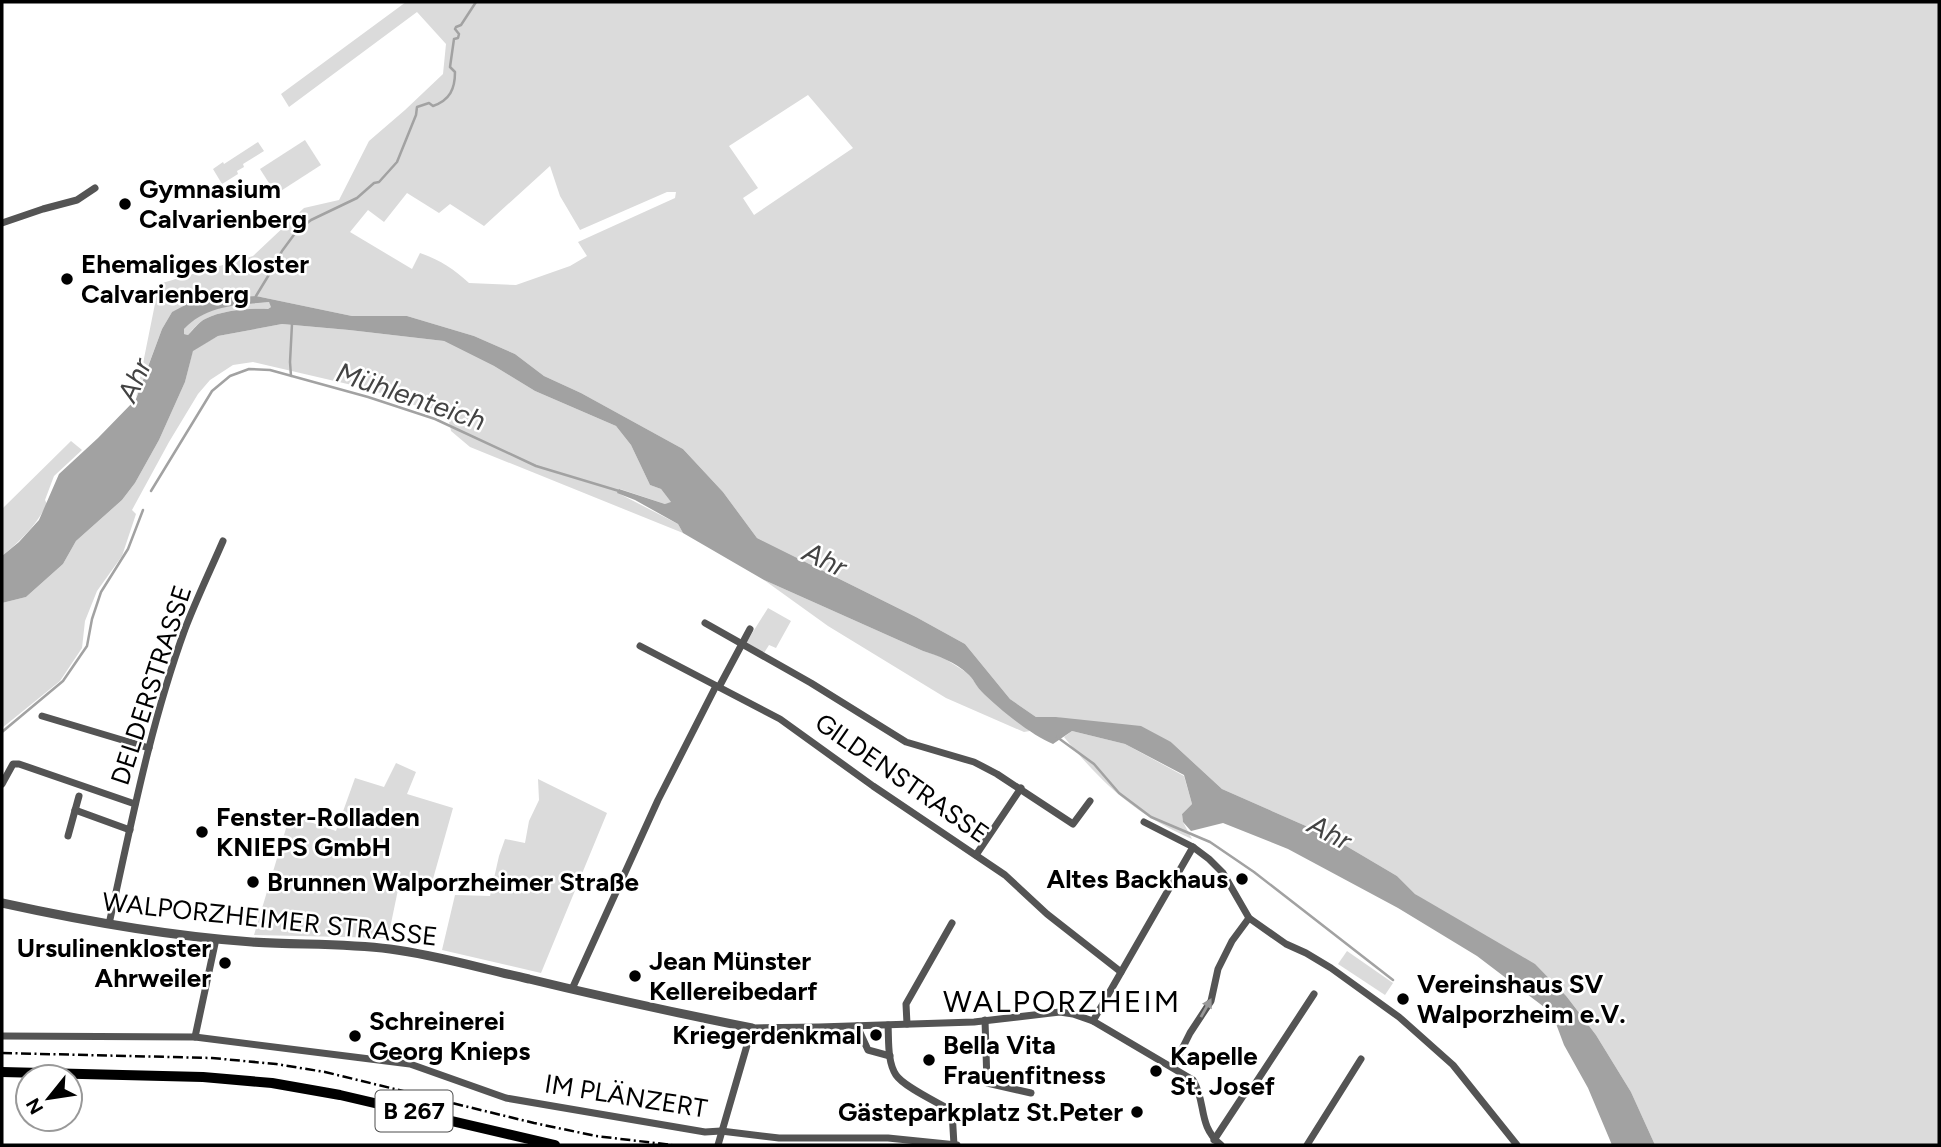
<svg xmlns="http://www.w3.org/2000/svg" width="1941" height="1147" font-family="Figtree,sans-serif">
<rect width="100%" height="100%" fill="#fff"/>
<g fill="#dbdbdb" fill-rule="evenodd">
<path d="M406,2H1939V1145H1655L1631,1092L1596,1035L1567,997L1415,894L1397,876L1331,837L1222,789L1171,742L1056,717H1036L1010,699L965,644L916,617L757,538L723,492L683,449L581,393L544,376L515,354L474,336L407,316H352L256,296L172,312L162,329L136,398L159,284L253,256L304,208L339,200L369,141L405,110L443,74L446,44L417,12L289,107L281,94ZM808,95L853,148L754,215L743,198L758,188L729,146ZM550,166L560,196L580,230L667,192H676L675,198L578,242L587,256L570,266L516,285L469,283C454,269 438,259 420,253L412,269L350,232L368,210L384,222L407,193L439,213L450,204L484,226Z"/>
<path d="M305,140L321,165L276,194L260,169Z"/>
<path d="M258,142L264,151L243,164L244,167L237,171L238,174L222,184L213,169L223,162L224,164Z"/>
<path d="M269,302L271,304V307L268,309C249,308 223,310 205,319C198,323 193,329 188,335L184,334V329C206,304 237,305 269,302Z"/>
<path d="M282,324L349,330L444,341L494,366L535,391L616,426L631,445L650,485L661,489L672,503L665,504L620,489L618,493L678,524L683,533L470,447L451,431L448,417L369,389L253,362L233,365L210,380L198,394L169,442L132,510L136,514L122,556L97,591L85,621L82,648L60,681L2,728V603L26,597L63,564L76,541L122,500L135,483L159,440L185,382L193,350L218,336Z"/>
<path d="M71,441L82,450L54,476L45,500L47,504C36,526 21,540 2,556V509Z"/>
<path d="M764,580L923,651L942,657L969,674L980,690L1030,731L1024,732L946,698L828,626Z"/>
<path d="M768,608L791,621L776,648L769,645L764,653L746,643Z"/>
<path d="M1072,731L1125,744L1184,776L1192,804L1182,814L1183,822L1192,839C1133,813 1104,785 1064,737Z"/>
<path d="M396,763L416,772L407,794L453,808L431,886L400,880L388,938L254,935L290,815L336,831L355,778L384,787Z"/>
<path d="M538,779L607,813L541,973L442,950L455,895L490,896L499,856L505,839L525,843L529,821L539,800Z"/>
<path d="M1347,951L1393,983L1385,995L1338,964Z"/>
</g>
<path fill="#a2a2a2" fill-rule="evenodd" d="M256,296L352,316H407L474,336L515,354L544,376L581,393L683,449L723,492L757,538L916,617L965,644L1010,699L1036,717H1056L1141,726L1171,742L1222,789L1331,837L1397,876L1415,894L1535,964L1567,997L1596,1035L1631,1092L1655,1145H1612L1588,1088L1564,1045L1552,1013L1477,956L1398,908L1288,849L1223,823L1191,831L1183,822L1182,814L1192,804L1184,775L1125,744L1072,731L1053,744C1030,734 999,709 981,691C976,686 973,678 968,674C955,662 939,656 923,651L764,580L683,533L678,524L635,500L617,493L619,489L665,504L671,502L661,489L650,485L631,445L616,426L535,391L494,366L444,341L349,330L282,324L218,336L193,351L185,382L159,440L135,483L122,500L76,541L63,564L26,597L2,603V556L19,542L39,520L59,474L98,438L136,399L162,329L172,312L195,300ZM269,302L271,307L268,309C249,308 223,310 205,319C198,323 194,329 188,335L184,334V329C206,305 238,305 269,302Z"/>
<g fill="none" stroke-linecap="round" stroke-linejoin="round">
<g stroke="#a2a2a2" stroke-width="2.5">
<path d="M256,296L273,268L282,251L296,232L311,220L357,198L374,183L379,182L397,162L416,115L417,107L429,103L433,106C450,100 455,89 455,72L450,67L454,39L458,38L459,34L455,29L456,27L461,25L476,2"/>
<path d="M291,376L290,362L292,324"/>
<path d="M151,491L212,391L230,376L249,369L270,370L368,397L435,419L536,466L619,491"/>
<path d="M2,732L63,681L87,646L92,619L101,592L128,549L143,510"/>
<path d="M1057,737L1094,764L1119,793L1151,817L1210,842L1254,872L1393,980"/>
</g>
<g stroke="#545454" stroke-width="7">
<path d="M2,223L43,209L77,200L95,188"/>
<path d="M705,623L811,683L906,742L974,762L997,774L1073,824L1090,801"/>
<path d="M640,646L780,719L873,786L1005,875L1047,914L1121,972"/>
<path d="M719,687L750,629"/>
<path d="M42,716L149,748"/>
<path d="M2,784L13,764H19L135,804"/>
<path d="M75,810L130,830"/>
<path d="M1144,822L1193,847L1209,859L1223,873L1249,918L1286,944L1306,953L1331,968L1399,1017L1453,1065L1517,1145"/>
<path d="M68,836L79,796"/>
<path d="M976,855L1021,788"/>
<path d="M109,924C131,825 150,725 185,629C196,600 210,571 223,541"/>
<path d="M572,989L658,800L716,686"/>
<path d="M985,1020L987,1083L1031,1093"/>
<path d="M1093,1021L1193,847"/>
<path d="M907,1024L906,1004L952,923"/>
<path d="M888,1025C889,1040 887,1061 896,1075C904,1087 939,1103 952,1111L954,1145"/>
<path d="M857,1026L868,1050L890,1056"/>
<path d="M2,1036L195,1037L410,1064L506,1098L705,1132L721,1131L779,1138H888L957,1145"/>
<path d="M195,1037L216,939"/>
<path d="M1173,1067L1190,1033L1211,1001L1218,969L1232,941L1249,918"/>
<path d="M1214,1140L1243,1096L1255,1084L1314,994"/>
<path d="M718,1145L752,1028L819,1027L974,1022L1060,1012L1073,1014L1093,1021L1193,1080C1207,1103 1197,1125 1221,1145"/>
<path d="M1307,1145L1361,1059"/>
</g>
<path stroke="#545454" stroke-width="9" d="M2,903C84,921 168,936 252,942C298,945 344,943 390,949C437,955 483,969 529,979C603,997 677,1013 752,1028"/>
<path stroke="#000" stroke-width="10" d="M2,1072L203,1077L272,1083L340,1095L555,1145"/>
<path stroke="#000" stroke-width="2.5" stroke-dasharray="10 3.5 2 3.5" stroke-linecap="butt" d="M2,1053L212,1058L276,1064L325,1072L534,1123L596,1136L672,1145"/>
</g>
<defs><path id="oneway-solid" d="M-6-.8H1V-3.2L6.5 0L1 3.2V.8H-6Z" transform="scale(1.75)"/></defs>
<use fill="#989898" href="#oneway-solid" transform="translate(1206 1008) rotate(-61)"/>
<g fill="#000" stroke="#fff" stroke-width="2.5">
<circle cx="125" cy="204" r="7"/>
<circle cx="67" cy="279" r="7"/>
<circle cx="202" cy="832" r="7"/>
<circle cx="1242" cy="879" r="7"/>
<circle cx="253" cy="882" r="7"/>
<circle cx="225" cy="963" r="7"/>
<circle cx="635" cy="976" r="7"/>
<circle cx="1403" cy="999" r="7"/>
<circle cx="876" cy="1035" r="7"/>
<circle cx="355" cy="1036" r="7"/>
<circle cx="929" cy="1060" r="7"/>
<circle cx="1156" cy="1071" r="7"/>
<circle cx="1137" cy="1112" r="7"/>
</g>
<g text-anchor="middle" stroke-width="5" stroke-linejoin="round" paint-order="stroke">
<rect fill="#fff" stroke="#4c4c4c" stroke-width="2" x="375.5" y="1090.5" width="77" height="41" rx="5"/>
<g font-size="24" font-weight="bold" fill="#000">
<text x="414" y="1119">B 267</text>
</g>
<g font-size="26" font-weight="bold" fill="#000" stroke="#fff" text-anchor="start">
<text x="139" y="198">Gymnasium<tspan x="139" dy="30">Calvarienberg</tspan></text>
<text x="81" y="273">Ehemaliges Kloster<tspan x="81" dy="30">Calvarienberg</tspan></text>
<text x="216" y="826">Fenster-Rolladen<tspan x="216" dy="30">KNIEPS GmbH</tspan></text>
<text x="1228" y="888" text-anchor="end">Altes Backhaus</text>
<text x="267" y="891">Brunnen Walporzheimer Straße</text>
<text x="211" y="957" text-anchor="end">Ursulinenkloster<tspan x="211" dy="30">Ahrweiler</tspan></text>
<text x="649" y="970">Jean Münster<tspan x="649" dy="30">Kellereibedarf</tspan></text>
<text x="1417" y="993">Vereinshaus SV<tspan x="1417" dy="30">Walporzheim e.V.</tspan></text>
<text x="369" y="1030">Schreinerei<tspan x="369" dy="30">Georg Knieps</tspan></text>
<text x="862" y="1044" text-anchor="end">Kriegerdenkmal</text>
<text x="943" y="1054">Bella Vita<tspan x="943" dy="30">Frauenfitness</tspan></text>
<text x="1170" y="1065">Kapelle<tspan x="1170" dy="30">St. Josef</tspan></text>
<text x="1123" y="1121" text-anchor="end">Gästeparkplatz St.Peter</text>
</g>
<g font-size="26" fill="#000" stroke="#fff">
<text transform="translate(151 685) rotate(-72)" y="9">DELDERSTRASSE</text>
<text transform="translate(902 778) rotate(35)" y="9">GILDENSTRASSE</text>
<text transform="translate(270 919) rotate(6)" y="9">WALPORZHEIMER STRASSE</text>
<text transform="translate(626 1096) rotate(9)" y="9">IM PLÄNZERT</text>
</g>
<g font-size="28" font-style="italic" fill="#434343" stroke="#fff">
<text transform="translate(134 380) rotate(-66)" y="10">Ahr</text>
<text transform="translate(411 396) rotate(19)" y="10">Mühlenteich</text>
<text transform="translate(825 559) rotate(25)" y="10">Ahr</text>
<text transform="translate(1330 832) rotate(27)" y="10">Ahr</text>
</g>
<g font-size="30" letter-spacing="2" fill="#000" stroke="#fff">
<text x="1062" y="1012">WALPORZHEIM</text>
</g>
</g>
<rect width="1941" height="1147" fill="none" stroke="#000000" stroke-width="7"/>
<g transform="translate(49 1098) rotate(240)"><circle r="33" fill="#ffffff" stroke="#999999" stroke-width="2"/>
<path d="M0-5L12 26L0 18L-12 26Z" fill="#000000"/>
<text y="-10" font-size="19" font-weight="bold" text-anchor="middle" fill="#000000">N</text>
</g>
</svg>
